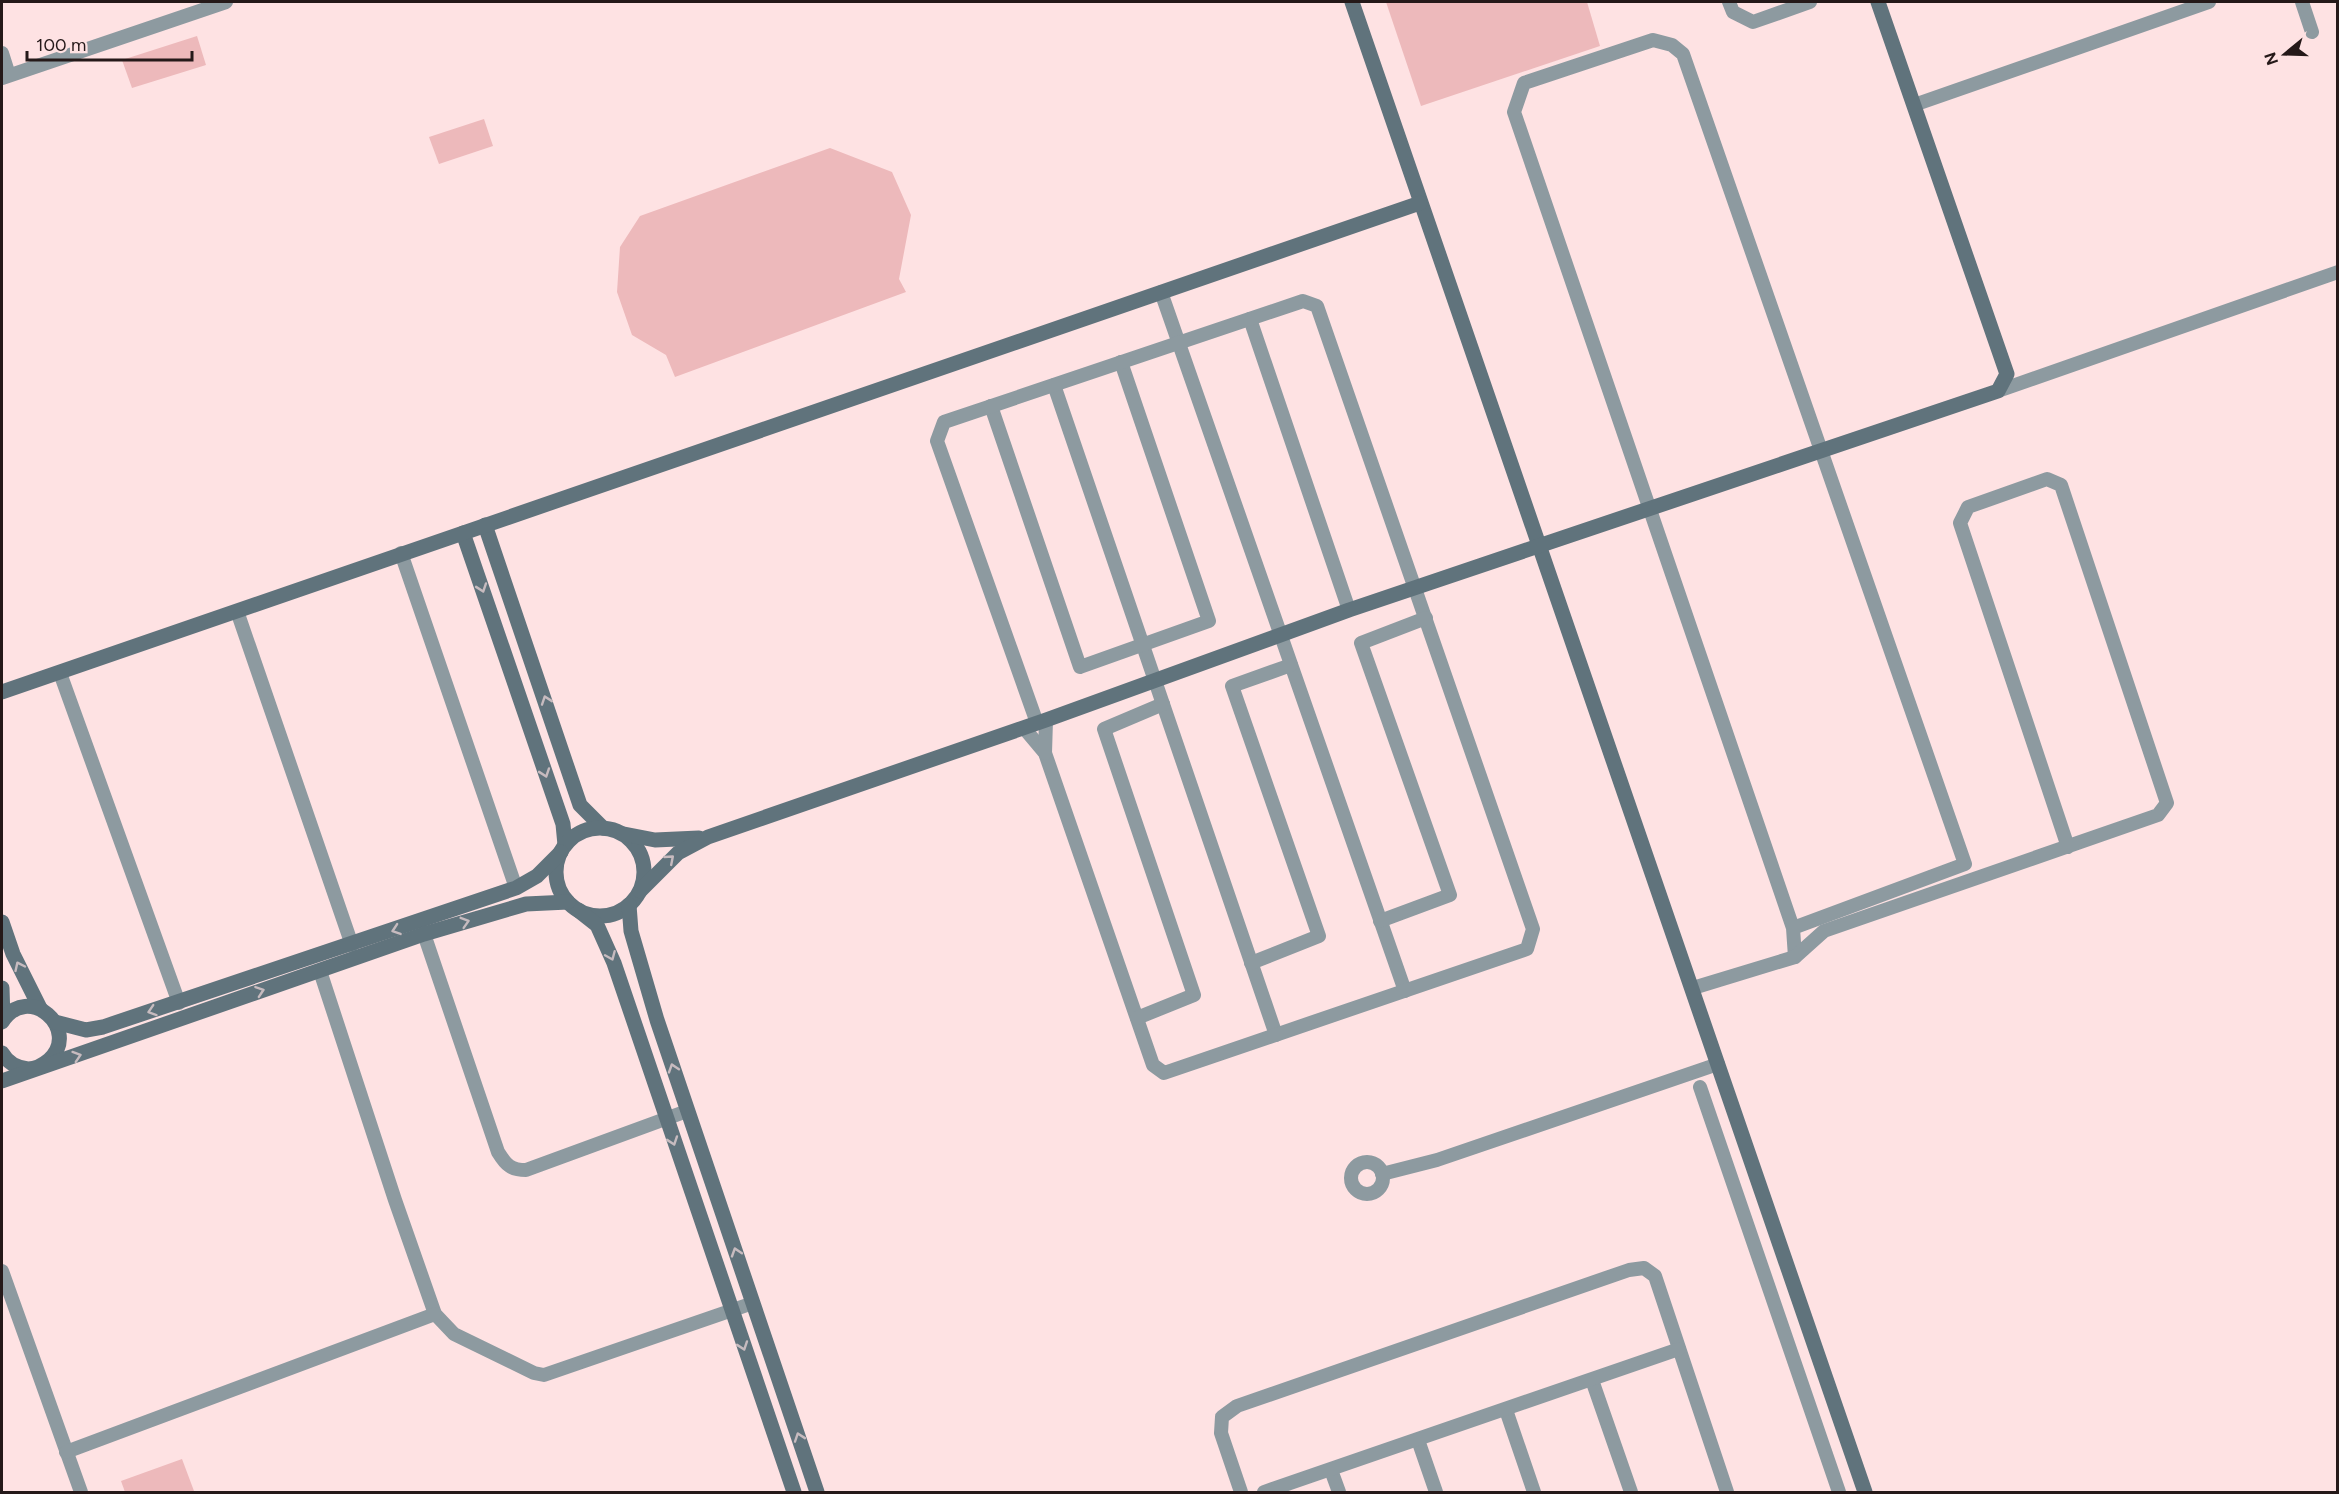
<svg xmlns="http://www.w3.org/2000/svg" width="2339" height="1494" font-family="Figtree,sans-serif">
<rect width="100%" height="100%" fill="#fee2e3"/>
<g fill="#edb9bb">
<path d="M1386,2H1587L1600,46L1421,106Z"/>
<path d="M197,36L206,65L132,88L122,60Z"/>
<path d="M484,119L493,146L439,164L429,137Z"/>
<path d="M830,148L892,172L911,215L899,279L906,292L675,377L666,355L632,335L617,292L620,247L640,216Z"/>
<path d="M182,1459L194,1491L125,1492L121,1481Z"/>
</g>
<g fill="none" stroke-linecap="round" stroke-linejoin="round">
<g stroke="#8d9aa0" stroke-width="14">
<path d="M1729,2L1733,12L1753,22L1810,2"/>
<path d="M2302,2L2312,32"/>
<path d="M2,53L9,75"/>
<path d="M2,78L226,2"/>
<path d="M1914,105L2209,2"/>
<path d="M1161,292L1405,991"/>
<path d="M1250,319L1349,610"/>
<path d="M1054,385L1276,1035"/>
<path d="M1998,391L2338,272"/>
<path d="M991,406L1080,667L1209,621L1121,362"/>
<path d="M401,553L516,888"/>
<path d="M237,611L352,945"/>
<path d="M60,673L179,1003"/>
<path d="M1024,728L1045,753L1153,1065L1164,1073L1527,949L1533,929L1317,306L1303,301L944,422L937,441L1037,723"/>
<path d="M1045,753L1046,720"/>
<path d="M1380,921L1450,895L1361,643L1426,618"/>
<path d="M1793,928L1965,864L1683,54L1672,45L1653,40L1524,83L1514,112L1793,928L1795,957"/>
<path d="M424,934L498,1152C506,1165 511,1170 526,1170L687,1111"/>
<path d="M1251,963L1319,936L1232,686L1291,665"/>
<path d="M320,971L395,1200L435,1314L454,1334L534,1373L544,1375L753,1303"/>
<path d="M1693,988L1795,957L1824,931L2158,815L2167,803L2061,485L2047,479L1968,507L1960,523L2068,847"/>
<path d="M1137,1018L1194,995L1104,729L1163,704"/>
<path d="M1700,1087L1839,1492"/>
<circle cx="1367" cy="1178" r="16"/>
<path d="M1382,1174L1437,1160L1718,1064"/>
<path d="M2,1271L81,1492"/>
<path d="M1592,1380L1631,1492"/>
<path d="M1506,1410L1534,1492"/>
<path d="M1418,1440L1436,1492"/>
<path d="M66,1452L435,1314"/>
<path d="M1331,1470L1339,1492"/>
<path d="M1241,1492L1221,1433L1222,1417L1237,1406L1629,1270L1644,1268L1655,1276L1727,1492"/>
<path d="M1264,1492L1679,1349"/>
</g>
<g stroke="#60737c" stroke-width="15">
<path d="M1352,2L1865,1492"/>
<path d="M485,525L580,805L603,828"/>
<path d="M463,533L563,824L565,845"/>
<path d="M2,692L1420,203"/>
<circle cx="600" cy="872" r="44"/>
<path d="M624,834L655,840L699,838"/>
<path d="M640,891L678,853L708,837L1046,720L1349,610L1998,391L2007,374L1878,2"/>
<path d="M629,905L631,931L657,1020L817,1492"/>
<path d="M578,910L597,925L614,963L794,1492"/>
<path d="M2,922L13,954L40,1008"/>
<path d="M2,988L3,1019"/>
<path d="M2,1022C28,981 82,1030 49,1060C43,1065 36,1069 28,1069C17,1068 7,1062 2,1053"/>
<path d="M55,1022L86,1030L103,1027L516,888L537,876L561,852"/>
<path d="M2,1081L424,934L526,904L568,902"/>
</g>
</g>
<defs><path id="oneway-chevron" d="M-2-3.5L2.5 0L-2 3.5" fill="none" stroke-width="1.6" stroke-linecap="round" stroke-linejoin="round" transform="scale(1.5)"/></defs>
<g stroke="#c7bbbf">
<use href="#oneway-chevron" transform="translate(482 588) rotate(71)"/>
<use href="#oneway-chevron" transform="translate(546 700) rotate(-109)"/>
<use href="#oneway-chevron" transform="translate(545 773) rotate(71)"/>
<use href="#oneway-chevron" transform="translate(670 859) rotate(-41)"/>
<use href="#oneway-chevron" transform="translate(465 922) rotate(-17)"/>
<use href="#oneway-chevron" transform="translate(396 930) rotate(161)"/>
<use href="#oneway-chevron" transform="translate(611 956) rotate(67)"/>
<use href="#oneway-chevron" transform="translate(19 966) rotate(-115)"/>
<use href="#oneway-chevron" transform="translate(260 991) rotate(-19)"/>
<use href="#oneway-chevron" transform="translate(152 1011) rotate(162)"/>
<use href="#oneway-chevron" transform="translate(77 1056) rotate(-18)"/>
<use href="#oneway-chevron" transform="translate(673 1068) rotate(-108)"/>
<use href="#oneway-chevron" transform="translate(673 1141) rotate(71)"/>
<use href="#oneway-chevron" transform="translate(736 1252) rotate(-108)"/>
<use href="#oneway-chevron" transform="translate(743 1346) rotate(71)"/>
<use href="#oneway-chevron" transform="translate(799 1437) rotate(-109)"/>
</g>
<rect width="2339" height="1494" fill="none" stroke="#251919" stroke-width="6"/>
<g transform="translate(2285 54) rotate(251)" stroke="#fee2e3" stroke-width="4.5" paint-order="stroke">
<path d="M0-4.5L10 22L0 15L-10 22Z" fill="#251919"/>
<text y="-9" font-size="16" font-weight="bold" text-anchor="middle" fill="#251919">N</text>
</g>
<path d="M27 51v9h165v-9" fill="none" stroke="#251919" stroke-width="3"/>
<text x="36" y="51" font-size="18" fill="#251919" stroke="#fee2e3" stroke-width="4.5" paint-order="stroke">100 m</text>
</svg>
